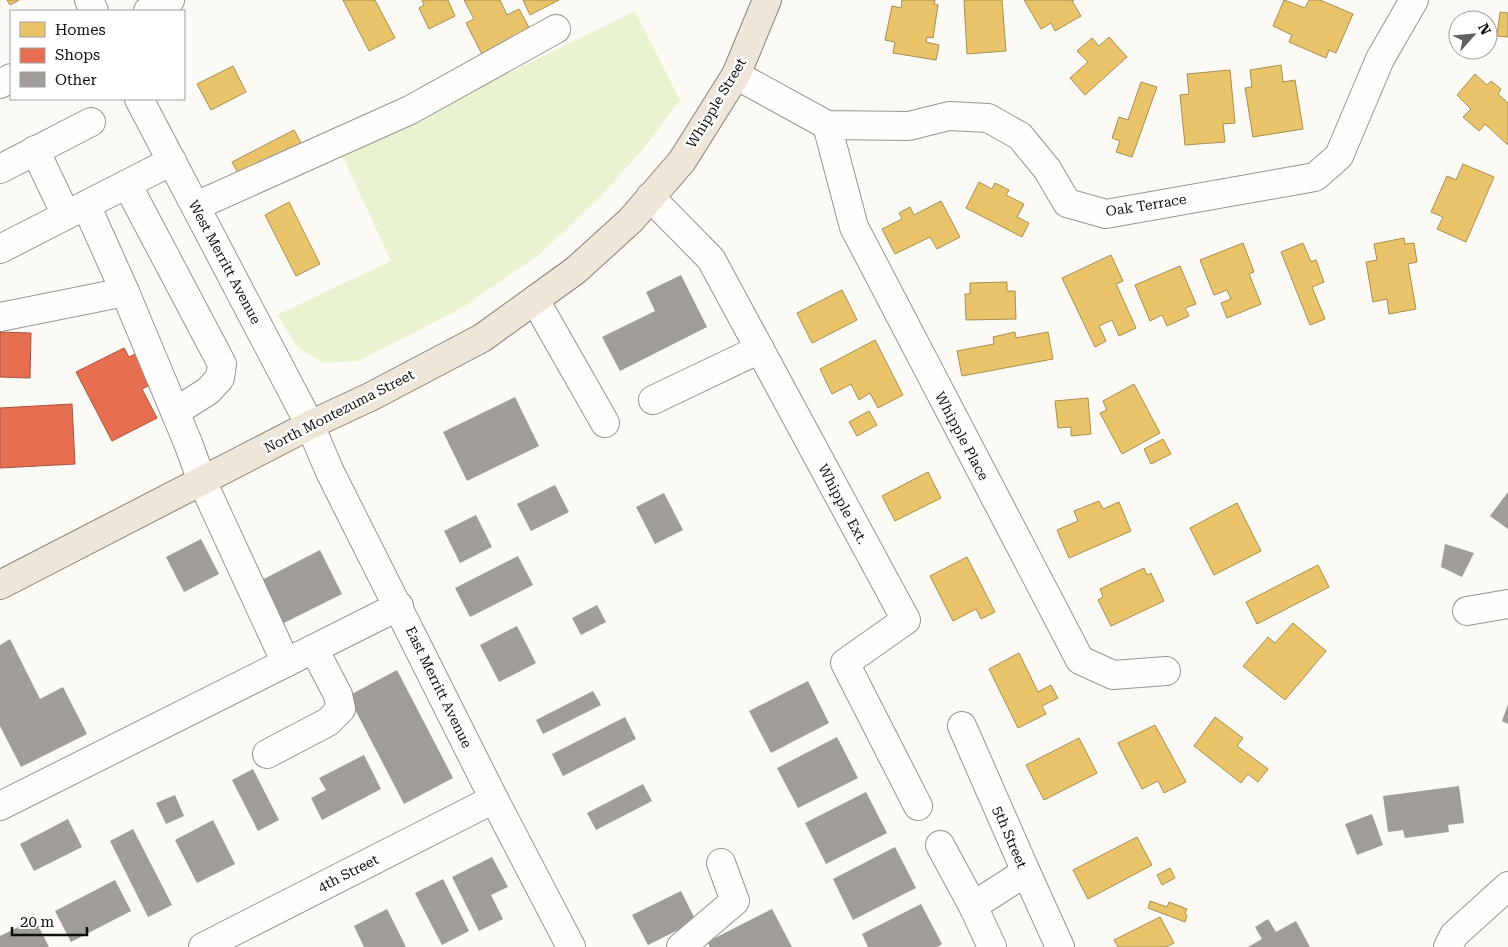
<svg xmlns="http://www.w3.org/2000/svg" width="1508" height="947" font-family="'Roboto Serif',serif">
<rect width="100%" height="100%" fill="#fcfaf4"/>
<path fill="#e7f3d1" d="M635,11L680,100L645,147L600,197L540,254L462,308L358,361L324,363L299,349L277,315L391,261L342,155Z"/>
<g fill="#e9c46a" stroke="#a88e4f">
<path d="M7,0H19L10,5Z"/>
<path d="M343,0H375L395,38L369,51Z"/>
<path d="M422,0H448L455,16L429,29L419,8L424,5Z"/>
<path d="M464,0H500L507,15L519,9L532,33L484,58L466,23L474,19Z"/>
<path d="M523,0H559L530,15Z"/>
<path d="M902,0H935L934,4L938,5L933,38L927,37L926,42L939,45L936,60L893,53L895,42L885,40L892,6L901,8Z"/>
<path d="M964,0H1002L1006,51L967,54Z"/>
<path d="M1024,0H1074L1072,1L1081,16L1055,31L1051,23L1041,29Z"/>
<path d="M1284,0L1305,8L1309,0H1320L1353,14L1336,53L1329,50L1326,58L1289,42L1292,35L1273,26Z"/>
<path d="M1500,12L1508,13V37L1497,36Z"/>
<path d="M1109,37L1127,57L1085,95L1070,78L1088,62L1077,51L1092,38L1099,46Z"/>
<path d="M1281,65L1283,82L1295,80L1303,129L1253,137L1245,88L1252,87L1250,70Z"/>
<path d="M233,66L246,92L211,110L197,84Z"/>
<path d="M1230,70L1235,123L1223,124L1225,142L1185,145L1180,95L1189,94L1187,74Z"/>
<path d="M1475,74L1487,85L1491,81L1501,89L1498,94L1508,103V145L1485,124L1479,131L1463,117L1471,109L1457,95Z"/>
<path d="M1141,82L1157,87L1132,157L1116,152L1120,141L1112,138L1119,117L1128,120Z"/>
<path d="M294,130L301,143L239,175L232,162Z"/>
<path d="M1463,164L1494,177L1466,242L1437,229L1443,217L1431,212L1447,176L1456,180Z"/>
<path d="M979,182L992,189L995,183L1009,190L1006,195L1024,204L1017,217L1029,223L1022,237L966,208Z"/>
<path d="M941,201L960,237L937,249L930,237L895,254L882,229L902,219L899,213L910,207L914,215Z"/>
<path d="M289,202L320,264L296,276L265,215Z"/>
<path d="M1404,238L1405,244L1414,243L1417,262L1408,264L1416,309L1389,314L1387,299L1373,302L1366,262L1377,260L1374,244Z"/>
<path d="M1243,243L1254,272L1249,274L1261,304L1227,318L1221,303L1231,299L1227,290L1214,295L1200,260Z"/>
<path d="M1303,243L1311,262L1316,260L1324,282L1312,287L1325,319L1310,325L1281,252Z"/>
<path d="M1111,255L1123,281L1116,284L1136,328L1119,336L1112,320L1099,326L1106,341L1095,347L1062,278Z"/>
<path d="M1180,266L1196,304L1185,308L1189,316L1167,326L1162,315L1150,321L1135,285Z"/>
<path d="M1007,282V291H1015L1016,319L966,320L965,294H970V283Z"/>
<path d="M842,290L857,320L812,343L797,313Z"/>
<path d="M1015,332L1016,338L1048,332L1053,359L962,376L957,351L994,344L993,337Z"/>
<path d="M875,340L903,395L878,408L870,393L859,400L851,384L832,394L820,369Z"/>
<path d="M1134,384L1160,433L1122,454L1100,413L1107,410L1103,401Z"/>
<path d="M1088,398L1091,434L1071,436V427L1058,428L1055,401Z"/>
<path d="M869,411L877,425L857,436L849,422Z"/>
<path d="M1163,439L1171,454L1151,464L1144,449Z"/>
<path d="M928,472L941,498L895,521L882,496Z"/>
<path d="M1099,501L1103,509L1119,502L1131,531L1069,558L1057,530L1078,521L1074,511Z"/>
<path d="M1237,503L1261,551L1214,575L1190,528Z"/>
<path d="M967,557L995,612L981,619L976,609L953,621L930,576Z"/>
<path d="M1318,565L1329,587L1257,624L1246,602Z"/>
<path d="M1144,568L1147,575L1151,573L1164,601L1111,626L1098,600L1103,597L1100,589Z"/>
<path d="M1293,623L1326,651L1285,700L1243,666L1268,637L1275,643Z"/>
<path d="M1019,653L1038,692L1051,685L1058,698L1042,706L1046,714L1018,728L989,669Z"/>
<path d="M1215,717L1243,738L1237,746L1268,769L1258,782L1248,774L1241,783L1194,746Z"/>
<path d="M1155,725L1186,782L1164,793L1158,781L1142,789L1118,743Z"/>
<path d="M1079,738L1097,773L1044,800L1026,765Z"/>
<path d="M1137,837L1152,865L1088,899L1073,870Z"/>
<path d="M1170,868L1175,878L1162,885L1157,875Z"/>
<path d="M1150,901L1167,907L1169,902L1187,909L1185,913L1187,916L1185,922L1148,908Z"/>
<path d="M1160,917L1174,943L1166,947H1118L1114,940Z"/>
</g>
<g fill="#e76f51" stroke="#a6523d">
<path d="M0,332L31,333L30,378L0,377Z"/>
<path d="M124,348L129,357L140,352L156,382L142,389L157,418L112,441L76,372Z"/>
<path d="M72,404L75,464L0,468V408Z"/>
</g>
<g fill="#a09d99">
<path d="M681,275L707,327L620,371L602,337L655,311L646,292Z"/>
<path d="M515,397L539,446L467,481L443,432Z"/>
<path d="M555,485L569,512L531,531L517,504Z"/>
<path d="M1508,492V529L1490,516Z"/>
<path d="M664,493L683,530L655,544L636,507Z"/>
<path d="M476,515L492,547L460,563L444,531Z"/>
<path d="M201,539L219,574L184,592L166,557Z"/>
<path d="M1445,544L1474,553L1462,577L1441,567Z"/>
<path d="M320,550L342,594L280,625L258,582Z"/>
<path d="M518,556L533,585L470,617L455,588Z"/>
<path d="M597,605L606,622L581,635L572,618Z"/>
<path d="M517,626L536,663L499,682L480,645Z"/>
<path d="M10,639L40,699L63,687L87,734L21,767L0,726V645Z"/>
<path d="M397,670L453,778L404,804L348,696Z"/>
<path d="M808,681L829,723L771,753L749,711Z"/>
<path d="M593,691L601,705L543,734L536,720Z"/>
<path d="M1508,704V724L1502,721Z"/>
<path d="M625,717L636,739L563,776L552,754Z"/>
<path d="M837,737L858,778L798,808L777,768Z"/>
<path d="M364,755L381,789L322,820L311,798L326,790L319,778Z"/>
<path d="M253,769L279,820L258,831L232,780Z"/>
<path d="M643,784L652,801L596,830L587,813Z"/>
<path d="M1459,786L1464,823L1448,825L1449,832L1405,838L1403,830L1388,832L1383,796Z"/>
<path d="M866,792L887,833L826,864L805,823Z"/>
<path d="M175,795L184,816L166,824L156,803Z"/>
<path d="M1372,814L1383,845L1357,855L1345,824Z"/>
<path d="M68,819L82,847L34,871L20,844Z"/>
<path d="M213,820L235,864L197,883L175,840Z"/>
<path d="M133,829L172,905L148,917L110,841Z"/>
<path d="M895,847L916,888L853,920L833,879Z"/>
<path d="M492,857L508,887L491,895L503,919L479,931L452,877Z"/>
<path d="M443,879L469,931L442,945L415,893Z"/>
<path d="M115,880L131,911L71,942L55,911Z"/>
<path d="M681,891L696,921L648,945L632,915Z"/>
<path d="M921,904L942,944L937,947H868L862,934Z"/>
<path d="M387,909L406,947H364L354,926Z"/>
<path d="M772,909L792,947H710L707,942Z"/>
<path d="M35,919L49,947H0V936Z"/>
<path d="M1268,919L1276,932L1296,921L1310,947H1248L1262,939L1255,927Z"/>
</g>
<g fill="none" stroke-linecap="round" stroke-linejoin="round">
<g stroke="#969592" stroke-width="30">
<g id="minor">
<path d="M89,0L94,11"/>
<path d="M148,11L170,0"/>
<path d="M736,75L827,125L909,126L949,116L988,118L1020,136L1047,169L1067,203L1106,214L1315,177L1339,156L1380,59L1414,0"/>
<path d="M0,84L11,78"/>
<path d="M139,99L310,425L330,472L494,799L571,947"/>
<path d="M827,125L854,227L1080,660L1113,675L1166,671"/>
<path d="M35,150L66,215"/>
<path d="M0,169L91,122"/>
<path d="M127,184L222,364L220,378L208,391L175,412"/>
<path d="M650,197L711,259L906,620L845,663L918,806"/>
<path d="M86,205L125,292L188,443L202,481L286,663"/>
<path d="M196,206L410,110L556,29"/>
<path d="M0,249L172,161"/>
<path d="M535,300L605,423"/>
<path d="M0,317L125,292"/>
<path d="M653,400L760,349"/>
<path d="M1467,611L1508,604"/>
<path d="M962,726L1026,872L1060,947"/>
<path d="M267,754L328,722L341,709L338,695L314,649"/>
<path d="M0,806L399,606"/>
<path d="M940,845L973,906"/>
<path d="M203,947L494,799"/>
<path d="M681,947L735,901L721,863"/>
<path d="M992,947L973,906L1026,872"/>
<path d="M1448,947L1454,935L1508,886"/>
</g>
</g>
<g stroke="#83827f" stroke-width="30">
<path id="major" d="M0,585L310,425L372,396L482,338L576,270L631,220L682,161L736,75L767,0"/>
</g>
<use href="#minor" stroke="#fffefd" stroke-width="28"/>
<use href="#major" stroke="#eee7d9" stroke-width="28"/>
</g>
<g text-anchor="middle" stroke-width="5" stroke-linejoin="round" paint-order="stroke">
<g font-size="14" fill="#0f0f0f" stroke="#fff">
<text transform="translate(716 103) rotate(-59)" y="5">Whipple Street</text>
<text transform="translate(1146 205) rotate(-9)" y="5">Oak Terrace</text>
<text transform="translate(225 262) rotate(62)" y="5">West Merritt Avenue</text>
<text transform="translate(339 411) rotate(-27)" y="5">North Montezuma Street</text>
<text transform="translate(962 436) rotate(62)" y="5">Whipple Place</text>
<text transform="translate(843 504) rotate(62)" y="5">Whipple Ext.</text>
<text transform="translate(439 687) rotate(64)" y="5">East Merritt Avenue</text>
<text transform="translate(1010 837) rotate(67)" y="5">5th Street</text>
<text transform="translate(348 873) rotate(-27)" y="5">4th Street</text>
</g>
</g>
<rect x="10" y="10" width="175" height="90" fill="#ffffff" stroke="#9f9f9f"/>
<rect x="20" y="22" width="25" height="15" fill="#e9c46a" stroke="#9f9f9f"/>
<text x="55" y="35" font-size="15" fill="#0f0f0f">Homes</text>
<rect x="20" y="48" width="25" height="15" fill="#e76f51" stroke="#9f9f9f"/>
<text x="55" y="60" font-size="15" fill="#0f0f0f">Shops</text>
<rect x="20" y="72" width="25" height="15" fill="#a09d99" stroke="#9f9f9f"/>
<text x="55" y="85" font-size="15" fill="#0f0f0f">Other</text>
<g transform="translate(1473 35) rotate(63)"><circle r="24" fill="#ffffff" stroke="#9f9f9f"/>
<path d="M0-4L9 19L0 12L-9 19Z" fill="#62615f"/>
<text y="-8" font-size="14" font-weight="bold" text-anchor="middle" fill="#0f0f0f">N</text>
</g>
<path d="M12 927v8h75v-8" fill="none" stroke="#0f0f0f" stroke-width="2.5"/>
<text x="20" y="927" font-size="15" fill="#0f0f0f" stroke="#ffffff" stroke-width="4" paint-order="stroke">20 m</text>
</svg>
